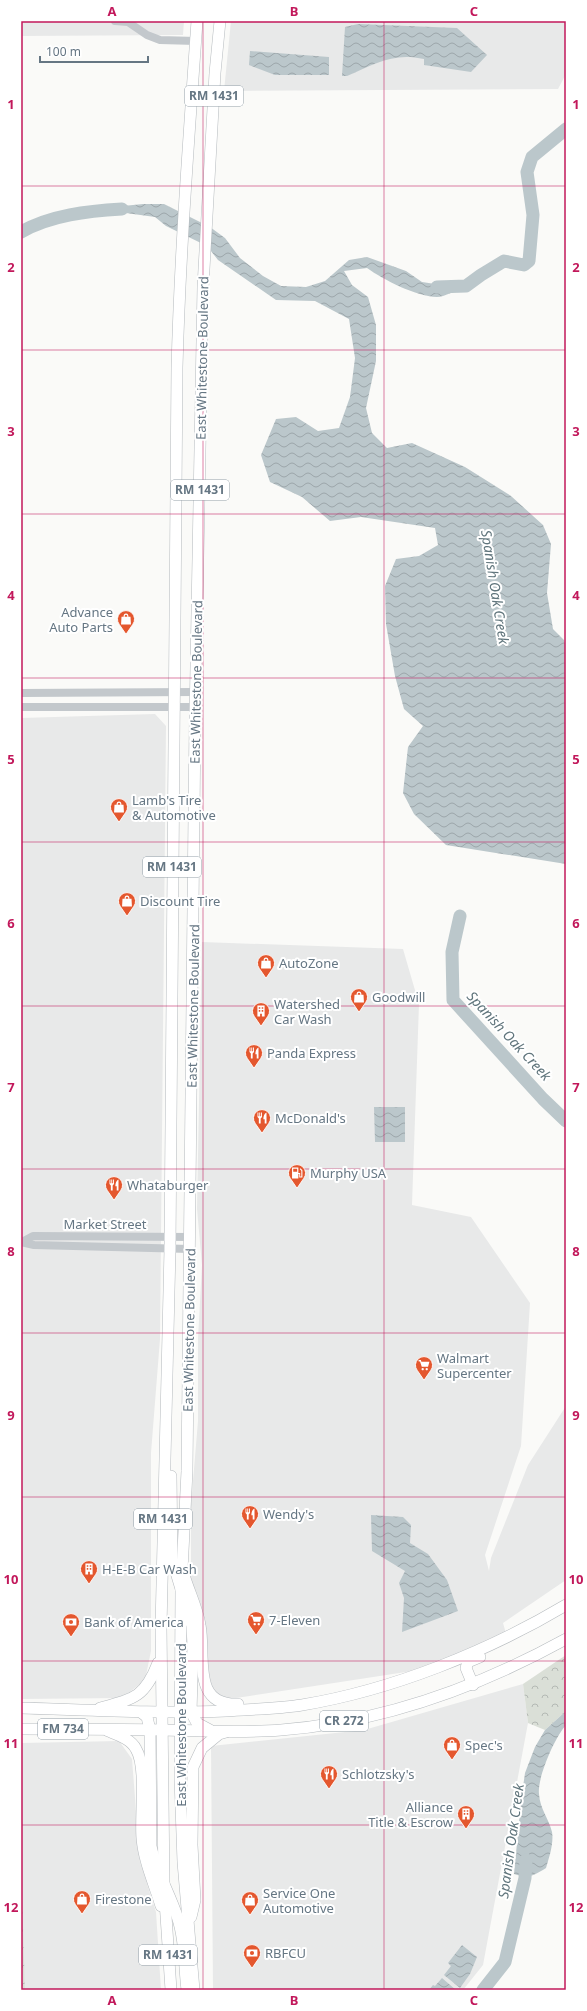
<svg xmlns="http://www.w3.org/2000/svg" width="587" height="2011" font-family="'Noto Sans',sans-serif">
<defs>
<pattern id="forest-crowns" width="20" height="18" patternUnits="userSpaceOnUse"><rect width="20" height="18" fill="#dadfd7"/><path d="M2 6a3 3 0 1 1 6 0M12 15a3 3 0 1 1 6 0" fill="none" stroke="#b4b9b4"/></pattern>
<pattern id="water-waves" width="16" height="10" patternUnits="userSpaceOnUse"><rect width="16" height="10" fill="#bbc7cb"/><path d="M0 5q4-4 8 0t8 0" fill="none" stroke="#9ca6aa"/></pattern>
</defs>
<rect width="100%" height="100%" fill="#fafaf8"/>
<g fill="#e8e9e9">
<path d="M21,21H184L183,35L21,36Z"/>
<path d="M231,21H566V74L558,89L224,91Z"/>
<path d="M155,714L166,726L160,1339L151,1453V1651L145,1680L122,1698L21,1699V718Z"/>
<path d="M202,942L403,949L419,1004L412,1205L471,1217L530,1303L521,1446L485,1555L489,1571L491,1558L528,1465L566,1406V1580L503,1623L507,1637L445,1666L223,1700L208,1687L191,1586V1505L198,1421V1339L202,1265L197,1209Z"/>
<path d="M523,1684L528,1723L483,1965L463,1990H213L211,1746L364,1730Z"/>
<path d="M119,1741L132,1759L140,1862L156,1912L161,1990H25L21,1897V1743Z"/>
</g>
<g fill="url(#forest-crowns)">
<path d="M566,1655V1711L545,1730L528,1723L523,1684Z"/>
<path d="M21,1897H22L25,1990H21Z"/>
</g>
<g fill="url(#water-waves)">
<path d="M358,24L457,28L487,55L471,72L424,65V59C393,52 375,64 347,76H342L345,27Z"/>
<path d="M250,51L329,57V75H275L249,65Z"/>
<path d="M143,204H164L210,227L225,238L240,258L263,276L281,286L306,287L325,281L349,260L367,257L406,271L422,282L455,287L466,286C458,289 445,297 437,297C415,296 384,280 367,268L344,271L352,285L368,297L376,325V361L366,408L372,433L387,448L412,443L465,467L511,496L543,525L551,544L547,593L553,629L564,640L566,648V864L446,845L414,814L403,793L408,747L423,726L404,709L395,676L386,624L385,586L396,559L419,556L438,545L435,528L361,517L330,521L302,497L270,482L261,455L276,419L296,417L318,431L339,428L350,397L355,358L349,319L315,301L276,300L218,260L207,246L166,226L155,217L104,210L113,207Z"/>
<path d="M374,1107H405V1142H375Z"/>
<path d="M371,1515L403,1517L411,1525L410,1543L428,1554L447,1580L458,1611L402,1632L404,1598L399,1583L405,1571L372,1551Z"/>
<path d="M566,1711V1725C555,1737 537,1778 539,1794C540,1809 549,1819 552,1832C554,1843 549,1858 546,1868C533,1876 528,1879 514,1874L521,1801L525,1773L535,1747L545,1730Z"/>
<path d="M462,1945L477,1957L470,1974L460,1988L444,1975L451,1966L448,1963Z"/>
<path d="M442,1978L456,1990H429L433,1985L435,1986Z"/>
</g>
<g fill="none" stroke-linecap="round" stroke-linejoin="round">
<g stroke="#bbc7cb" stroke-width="13">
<path d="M21,232C51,215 88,211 122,209"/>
<path d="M437,287L466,286L481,275L504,261L524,265L529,261L533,215L527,172L532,157L566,129"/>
<path d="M460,916L452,952L453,1000L543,1099L566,1121"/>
<path d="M483,1990L505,1962L525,1878L526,1860"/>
</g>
<g stroke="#b5babe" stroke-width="12">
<g id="major">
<path d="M171,1476L172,1559L192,1626L193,1646L191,1712L197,1723L210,1730"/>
<path d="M184,1575C189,1592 197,1607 200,1625C206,1656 191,1706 238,1704"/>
<path d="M473,1685L466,1668L468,1662L480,1657"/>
<path d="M21,1708C90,1710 158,1714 226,1711C251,1709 277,1709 302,1705C392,1690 487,1652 566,1605"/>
<path d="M100,1708C134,1699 145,1697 158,1663"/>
<path d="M142,1713L147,1717L150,1730L151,1846C156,1871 169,1892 177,1916C185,1939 184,1966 187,1990"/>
<path d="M21,1729C68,1729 116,1729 163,1730C202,1731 241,1733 281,1730C382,1722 477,1688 566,1639"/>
<path d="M108,1731C118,1735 131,1739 136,1749C147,1767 140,1815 142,1838C144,1862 154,1883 161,1906"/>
<path d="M191,1917L195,1900L192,1845L193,1767L202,1748L219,1734L226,1732"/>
<path d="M171,1990L164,1886L161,1627L170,1249L177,368C180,252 189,137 197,21"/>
<path d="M194,1990L183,1862L180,1778L181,1591L187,1471L195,721L203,287L215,73L220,21"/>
</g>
</g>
<g stroke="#c3c8cc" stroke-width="8">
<path d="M115,21L128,22L147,35L160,40L196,41"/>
<path d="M21,693L195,692"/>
<path d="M21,707H195"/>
<path d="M21,1242L34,1245L190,1249"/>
<path d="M22,1242L33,1236L190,1237"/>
</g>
<use href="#major" stroke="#fff" stroke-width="11"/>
</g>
<path fill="none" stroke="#c2185b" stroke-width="1" stroke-opacity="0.55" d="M203,21V1990M384,21V1990M21,186H566M21,350H566M21,514H566M21,678H566M21,842H566M21,1006H566M21,1169H566M21,1333H566M21,1497H566M21,1661H566M21,1825H566"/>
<defs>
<g id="shop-pin" transform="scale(0.9)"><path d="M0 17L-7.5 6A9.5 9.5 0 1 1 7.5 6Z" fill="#e4572e" stroke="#fff"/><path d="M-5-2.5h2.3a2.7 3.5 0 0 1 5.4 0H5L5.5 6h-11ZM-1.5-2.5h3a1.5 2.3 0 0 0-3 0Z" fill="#fff"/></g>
<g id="building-pin" transform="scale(0.9)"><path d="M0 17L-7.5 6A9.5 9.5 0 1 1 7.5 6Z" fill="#e4572e" stroke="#fff"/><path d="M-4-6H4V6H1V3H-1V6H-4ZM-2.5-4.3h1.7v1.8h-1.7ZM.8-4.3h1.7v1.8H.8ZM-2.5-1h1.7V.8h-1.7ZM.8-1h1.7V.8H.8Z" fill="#fff"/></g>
<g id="restaurant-pin" transform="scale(0.9)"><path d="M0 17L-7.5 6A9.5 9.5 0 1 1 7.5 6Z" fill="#e4572e" stroke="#fff"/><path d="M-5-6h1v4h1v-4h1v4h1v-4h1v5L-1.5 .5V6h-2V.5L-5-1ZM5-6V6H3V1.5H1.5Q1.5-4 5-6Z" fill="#fff"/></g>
<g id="fuel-pin" transform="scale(0.9)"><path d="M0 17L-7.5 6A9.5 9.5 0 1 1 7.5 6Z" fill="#e4572e" stroke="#fff"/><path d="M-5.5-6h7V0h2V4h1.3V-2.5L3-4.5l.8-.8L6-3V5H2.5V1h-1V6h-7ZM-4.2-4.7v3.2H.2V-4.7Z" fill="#fff"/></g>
<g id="supermarket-pin" transform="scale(0.9)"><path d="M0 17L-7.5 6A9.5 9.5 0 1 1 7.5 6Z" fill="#e4572e" stroke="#fff"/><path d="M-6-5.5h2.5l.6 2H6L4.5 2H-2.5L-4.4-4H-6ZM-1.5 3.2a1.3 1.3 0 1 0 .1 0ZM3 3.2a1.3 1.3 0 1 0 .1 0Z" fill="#fff"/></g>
<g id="bank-pin" transform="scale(0.9)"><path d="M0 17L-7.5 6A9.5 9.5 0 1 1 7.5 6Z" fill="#e4572e" stroke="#fff"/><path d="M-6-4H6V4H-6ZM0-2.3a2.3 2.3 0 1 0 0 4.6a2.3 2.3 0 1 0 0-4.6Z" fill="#fff"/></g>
</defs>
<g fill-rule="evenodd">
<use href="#shop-pin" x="126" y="619"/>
<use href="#shop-pin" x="119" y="807"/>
<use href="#shop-pin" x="127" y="901"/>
<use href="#shop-pin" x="266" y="963"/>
<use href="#shop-pin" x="359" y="997"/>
<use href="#building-pin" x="261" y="1011"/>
<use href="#restaurant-pin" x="254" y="1053"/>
<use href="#restaurant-pin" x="262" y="1118"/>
<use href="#fuel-pin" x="297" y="1173"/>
<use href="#restaurant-pin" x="114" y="1185"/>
<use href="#supermarket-pin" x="424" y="1365"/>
<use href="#restaurant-pin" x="250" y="1514"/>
<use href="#building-pin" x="89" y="1569"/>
<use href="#supermarket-pin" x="256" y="1620"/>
<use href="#bank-pin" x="71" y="1622"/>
<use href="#shop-pin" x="452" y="1745"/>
<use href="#restaurant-pin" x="329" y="1774"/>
<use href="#building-pin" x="466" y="1814"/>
<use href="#shop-pin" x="82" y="1899"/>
<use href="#shop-pin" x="250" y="1900"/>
<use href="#bank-pin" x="252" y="1953"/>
</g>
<g text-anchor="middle" stroke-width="4" stroke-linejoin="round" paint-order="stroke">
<g fill="#fff" stroke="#939fa8" stroke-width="1">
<rect x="185" y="86" width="58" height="20" rx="3"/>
<rect x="171" y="480" width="58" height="20" rx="3"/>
<rect x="143" y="857" width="58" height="20" rx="3"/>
<rect x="134" y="1509" width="58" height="20" rx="3"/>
<rect x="320" y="1711" width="48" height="20" rx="3"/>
<rect x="38" y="1719" width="50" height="20" rx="3"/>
<rect x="139" y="1945" width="58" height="20" rx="3"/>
</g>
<g font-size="12" font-weight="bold" fill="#657683">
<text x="214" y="100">RM 1431</text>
<text x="200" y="494">RM 1431</text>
<text x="172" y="871">RM 1431</text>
<text x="163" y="1523">RM 1431</text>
<text x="344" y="1725">CR 272</text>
<text x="63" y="1733">FM 734</text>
<text x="168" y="1959">RM 1431</text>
</g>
<g font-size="13" fill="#657683" stroke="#fff">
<text transform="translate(202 358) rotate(-89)" y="5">East Whitestone Boulevard</text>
<text transform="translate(196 682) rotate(-89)" y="5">East Whitestone Boulevard</text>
<text transform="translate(193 1006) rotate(-89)" y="5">East Whitestone Boulevard</text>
<text x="105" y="1229">Market Street</text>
<text transform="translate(189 1330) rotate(-89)" y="5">East Whitestone Boulevard</text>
<text transform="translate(181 1725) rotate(-90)" y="5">East Whitestone Boulevard</text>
</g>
<g font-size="13" fill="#657683" stroke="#fff" text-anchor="start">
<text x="113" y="617" text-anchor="end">Advance<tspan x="113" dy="15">Auto Parts</tspan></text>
<text x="132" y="805">Lamb's Tire<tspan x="132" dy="15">&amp; Automotive</tspan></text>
<text x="140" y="906">Discount Tire</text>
<text x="279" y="968">AutoZone</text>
<text x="372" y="1002">Goodwill</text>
<text x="274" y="1009">Watershed<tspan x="274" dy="15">Car Wash</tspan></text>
<text x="267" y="1058">Panda Express</text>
<text x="275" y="1123">McDonald's</text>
<text x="310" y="1178">Murphy USA</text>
<text x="127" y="1190">Whataburger</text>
<text x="437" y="1363">Walmart<tspan x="437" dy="15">Supercenter</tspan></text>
<text x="263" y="1519">Wendy's</text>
<text x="102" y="1574">H-E-B Car Wash</text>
<text x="269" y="1625">7-Eleven</text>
<text x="84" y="1627">Bank of America</text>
<text x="465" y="1750">Spec's</text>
<text x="342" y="1779">Schlotzsky's</text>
<text x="453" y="1812" text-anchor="end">Alliance<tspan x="453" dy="15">Title &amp; Escrow</tspan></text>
<text x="263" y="1898">Service One<tspan x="263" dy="15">Automotive</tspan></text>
<text x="95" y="1904">Firestone</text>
<text x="265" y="1958">RBFCU</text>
</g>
<g font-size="14" font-style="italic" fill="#60757c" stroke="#fff">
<text transform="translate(495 587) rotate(81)" y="5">Spanish Oak Creek</text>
<text transform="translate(509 1036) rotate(47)" y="5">Spanish Oak Creek</text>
<text transform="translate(511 1841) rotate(-82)" y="5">Spanish Oak Creek</text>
</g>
</g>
<rect width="587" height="2011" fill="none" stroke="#ffffff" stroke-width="44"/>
<path d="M40 56v6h108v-6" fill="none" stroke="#657683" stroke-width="2"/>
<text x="46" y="56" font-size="12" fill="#657683" stroke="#ffffff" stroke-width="3" paint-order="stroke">100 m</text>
<rect x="22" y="22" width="543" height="1967" fill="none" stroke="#c2185b" stroke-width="1.5"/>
<g font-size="13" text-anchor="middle" font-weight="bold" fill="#c2185b">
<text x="112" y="16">A</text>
<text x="294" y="16">B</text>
<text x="474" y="16">C</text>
<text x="11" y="109">1</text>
<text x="576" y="109">1</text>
<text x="11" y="272">2</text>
<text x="576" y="272">2</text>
<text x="11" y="436">3</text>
<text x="576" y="436">3</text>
<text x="11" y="600">4</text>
<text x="576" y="600">4</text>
<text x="11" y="764">5</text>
<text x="576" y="764">5</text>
<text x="11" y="928">6</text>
<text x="576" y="928">6</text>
<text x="11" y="1092">7</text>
<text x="576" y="1092">7</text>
<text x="11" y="1256">8</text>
<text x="576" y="1256">8</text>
<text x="11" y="1420">9</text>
<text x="576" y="1420">9</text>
<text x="11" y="1584">10</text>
<text x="576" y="1584">10</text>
<text x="11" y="1748">11</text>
<text x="576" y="1748">11</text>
<text x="11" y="1912">12</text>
<text x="576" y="1912">12</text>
<text x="112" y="2005">A</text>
<text x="294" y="2005">B</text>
<text x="474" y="2005">C</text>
</g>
</svg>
